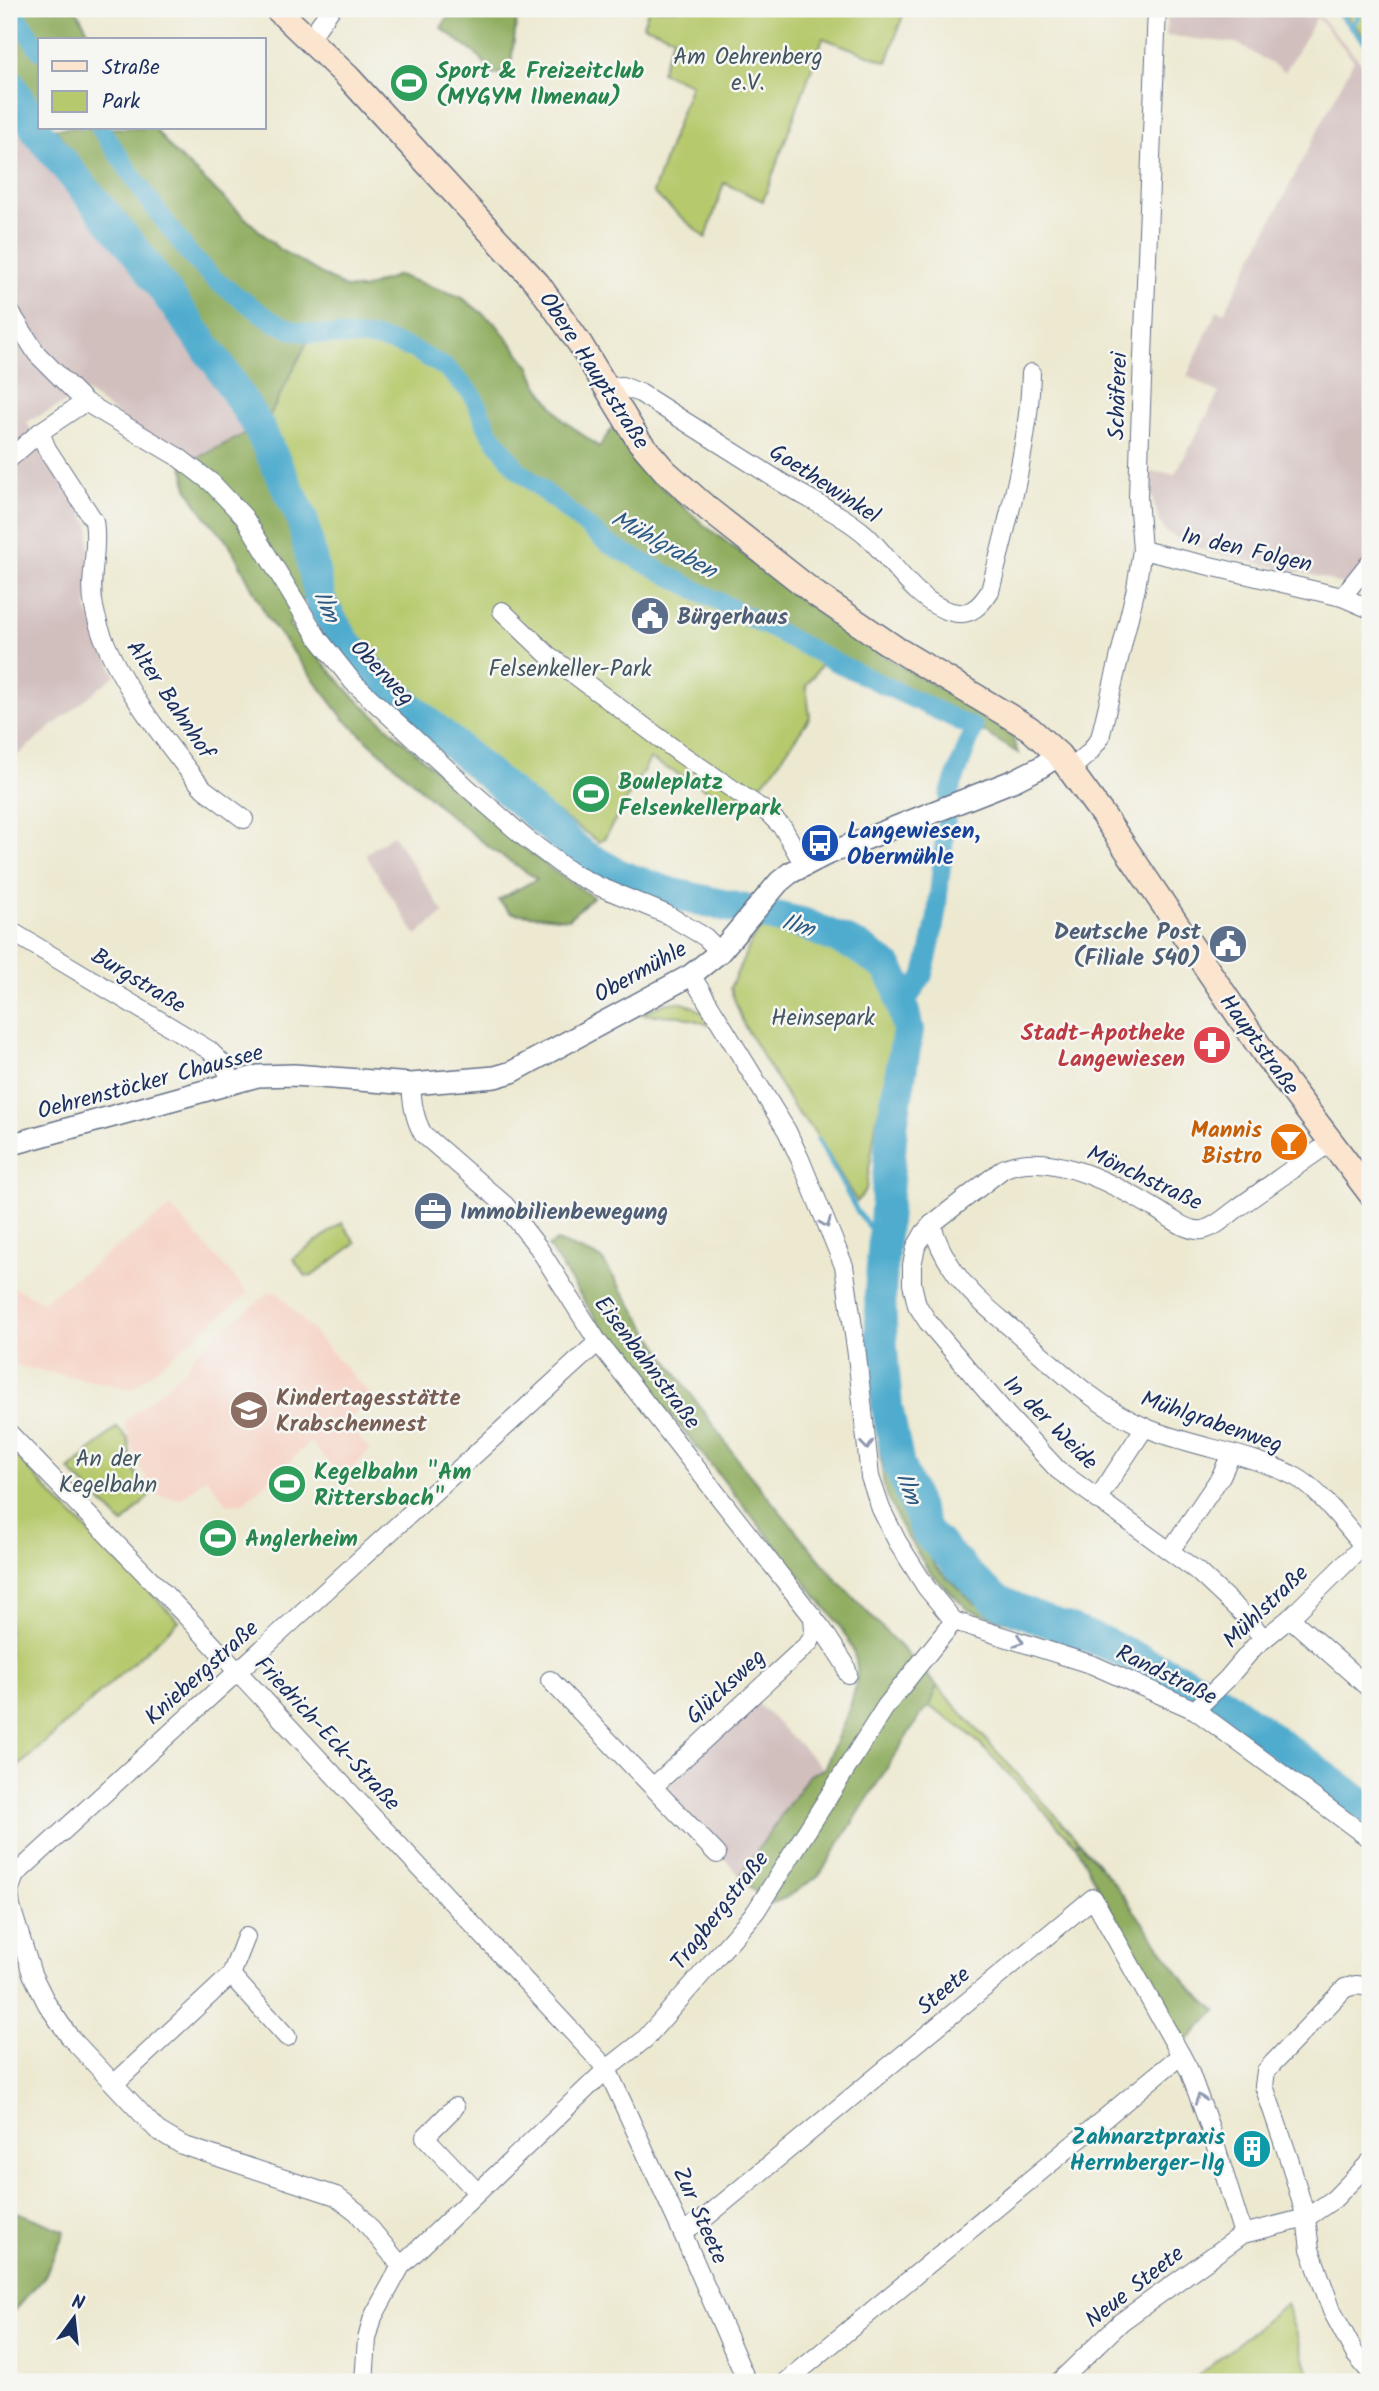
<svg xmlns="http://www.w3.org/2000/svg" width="1379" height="2391" font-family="Kalam,sans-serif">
<rect width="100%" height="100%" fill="#f6f6f2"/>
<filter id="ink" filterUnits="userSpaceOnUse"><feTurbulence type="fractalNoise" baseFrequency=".0143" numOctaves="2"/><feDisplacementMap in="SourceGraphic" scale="14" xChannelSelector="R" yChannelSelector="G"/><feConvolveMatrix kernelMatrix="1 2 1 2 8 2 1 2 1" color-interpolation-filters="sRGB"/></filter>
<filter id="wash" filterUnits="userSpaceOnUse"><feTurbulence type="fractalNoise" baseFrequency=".00686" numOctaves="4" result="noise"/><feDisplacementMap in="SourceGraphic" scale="28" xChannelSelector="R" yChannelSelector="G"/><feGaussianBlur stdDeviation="1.57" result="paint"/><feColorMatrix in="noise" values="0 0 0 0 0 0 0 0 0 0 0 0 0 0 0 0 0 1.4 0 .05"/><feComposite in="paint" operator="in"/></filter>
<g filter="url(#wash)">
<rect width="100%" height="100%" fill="#ede9d1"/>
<g fill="#f6d2c4">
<path d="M171,1207L248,1293L132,1389L9,1364V1292L14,1287L42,1302Z"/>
<path d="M270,1292L278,1293L373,1398L345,1423L370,1450L343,1477L310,1442L244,1503L228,1504L206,1478L181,1499L159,1496L145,1480L147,1478L139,1468L124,1422L185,1370L194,1353Z"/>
</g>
<g fill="#d1bfbe">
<path d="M1167,9H1313L1370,72V595L1321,577L1211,553L1165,532L1157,514L1150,491L1151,472L1175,474L1219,393L1187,376L1217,310L1224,313L1354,60L1317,17L1285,72L1237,43L1166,36Z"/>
<path d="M9,63L40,107V128H55L159,273L251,432L183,465L87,392L27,422L41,451L90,525L87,609L115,675L9,762Z"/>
<path d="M393,835L444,913L416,935L365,854Z"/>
<path d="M756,1702L824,1769L809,1775L740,1876L664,1789Z"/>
</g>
<g fill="#b6c96c" stroke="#687c65" stroke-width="2">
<path d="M649,9H905L887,62L823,38L763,201L724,183L706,238L653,193L691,84L661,72L673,37L643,25Z"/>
<path d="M1340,9H1370V42Z"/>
<path d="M309,338L374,342L411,353L444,372L467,399L485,435L605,550L822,664L806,686L810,717L773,771L747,800L730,802L650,759L604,839L599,842L536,798L484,752L385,673L306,594L263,429Z"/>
<path d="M766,922L805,931L845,948L878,967L891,989L896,1044L876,1123L866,1190L857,1202L814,1131L796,1111L744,1025L730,988L752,940Z"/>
<path d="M676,1002C694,1004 704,1012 713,1026L680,1016L639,1014L664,1004Z"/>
<path d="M342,1223L356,1243L312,1276H306L293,1259Z"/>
<path d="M117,1427L128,1439L131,1460L140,1484L150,1495L123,1524L69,1470Z"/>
<path d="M9,1448L55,1498L179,1621L9,1775Z"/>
<path d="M937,1686L1080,1843L1075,1844L983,1747L966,1731L929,1706Z"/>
<path d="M1286,2304L1312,2382H1191L1278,2310Z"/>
</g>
<g fill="#90ad60" stroke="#566e5f" stroke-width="2">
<path d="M9,9H76L93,40H40V107L9,63Z"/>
<path d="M453,9H518L510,71L493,75L480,57L441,28Z"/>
<path d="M55,128H154L173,151L279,249L346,288L363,289L398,275L461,297L496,324L530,367L537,384L563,420L599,447L616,423L636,464L704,525L823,615L887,658L1009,728L1018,753L948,710L941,716L822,664L605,550L514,472L485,435L467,399L444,372L411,353L374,342L309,338L263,429L306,594L289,625L352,695L504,832L551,869L593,897L568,919L511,913L498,900L537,879L494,851L447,813L344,719L268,619L230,545L202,512L187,488L183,465L251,431L159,273Z"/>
<path d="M557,1241L601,1258L678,1376L743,1467L836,1579L937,1686L929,1706L919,1717L819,1876L785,1898L767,1905L740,1876L809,1775L824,1769C835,1741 863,1690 856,1660C852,1645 843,1630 833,1617L606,1334L548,1246Z"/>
<path d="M877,1425L886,1427L900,1498L915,1531L936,1567L974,1603L1067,1633L1068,1641L969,1610L929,1571L900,1525L884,1488Z"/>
<path d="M1080,1843L1118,1888L1186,1983L1216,2011L1183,2045L1075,1844Z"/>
<path d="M9,2209L65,2231L45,2276L9,2316Z"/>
</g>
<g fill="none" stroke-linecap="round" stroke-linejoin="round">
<g stroke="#50acce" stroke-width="5">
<path d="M1340,15L1370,47"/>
<path d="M1352,28L1361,9"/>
<path d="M818,1139L857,1211L884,1246"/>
</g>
<g stroke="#50acce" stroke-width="19">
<path d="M12,9L40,51"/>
<path d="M100,128L146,196L190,255L215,280L272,321L292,330L312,334L374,338L394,343L412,349L446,368L472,394L489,431L517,469L608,544L837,663L974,728L949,794L936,919L928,957L923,976L904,1006"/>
</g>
<path stroke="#50acce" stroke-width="32" d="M9,83L39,134L137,253L219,365L259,428L302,518L321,603L344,641L377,679L583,855L621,876L670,893L802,923L858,947L887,967L898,986L908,1030L892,1125L880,1294L882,1351L887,1407L899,1466L926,1531L970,1577L996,1600L1033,1616L1100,1641L1210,1693L1370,1810"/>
</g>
</g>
<g filter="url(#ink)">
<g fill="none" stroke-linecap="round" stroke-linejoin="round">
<g stroke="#647086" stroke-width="20">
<g id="minor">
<path d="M309,39L331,9"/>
<path d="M9,310L37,354L85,402L178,457L212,483L244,517L318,638L353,682L470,790L524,837L572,873L598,886L666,914L705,937L720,952"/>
<path d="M606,388L622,386L640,393C688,423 736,454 784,484C811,501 842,514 866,535C891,559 917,604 952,612C971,617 981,605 990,591C1008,520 1029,446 1031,373"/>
<path d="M40,432L47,449L94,521C99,549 88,579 94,607C105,665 159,733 195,779L204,789L244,819"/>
<path d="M9,459L40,432L85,402"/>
<path d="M1142,550L1342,597L1370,609"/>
<path d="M1342,597L1370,562"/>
<path d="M502,611L548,655L681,754L768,813L783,828L804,865"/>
<path d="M1071,769L1089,753L1100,738L1136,588L1142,550L1138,497L1140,432L1157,9"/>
<path d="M9,930L209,1050L223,1064L233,1082"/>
<path d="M691,975L787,1131L800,1159L844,1266L857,1355L870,1477L881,1509L897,1541L926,1587L954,1621"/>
<path d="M411,1084C412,1102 414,1118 423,1134L505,1205L538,1247L598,1342L823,1630L845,1664L848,1674"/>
<path d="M932,1224C936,1241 945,1258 955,1272C970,1295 995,1314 1016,1332C1057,1368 1097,1408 1149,1429C1196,1448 1250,1453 1296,1477C1320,1490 1344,1524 1363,1545"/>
<path d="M9,1433L186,1616L607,2069L682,2232L747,2382"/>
<path d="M1097,1500L1145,1427"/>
<path d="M1170,1551L1221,1476L1231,1454"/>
<path d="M1290,1618L1370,1689"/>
<path d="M954,1621L1093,1665L1195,1710L1370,1839"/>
<path d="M1264,1639L1244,1615L1197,1571L1058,1470L1007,1415L928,1322L917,1305L912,1284V1265L916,1247L924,1233L932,1224L1003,1169C1048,1148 1116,1185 1154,1208C1168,1216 1186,1232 1202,1230C1215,1228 1228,1215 1239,1207C1269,1186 1300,1163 1331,1142"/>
<path d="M550,1680L717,1854"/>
<path d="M1195,1710L1227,1679L1254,1647L1290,1618L1370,1539"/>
<path d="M654,1786L810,1642L814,1632L813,1616"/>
<path d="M231,1975L287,2037"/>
<path d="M1370,1987L1356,1985L1345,1988L1273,2063L1266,2071L1264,2086L1290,2162L1306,2218L1310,2249L1332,2311L1355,2354L1370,2372"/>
<path d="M1181,2055L1189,2070L1209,2125L1243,2234"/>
<path d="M115,2083L231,1975L246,1937"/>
<path d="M455,2107L425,2137L477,2192"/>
<path d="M682,2232L705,2218L1093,1898L1181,2055L786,2382"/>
<path d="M401,2266L357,2212L336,2196L182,2145L157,2130L69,2036L47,2004L32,1974L11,1907L9,1891L15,1875L598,1342"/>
<path d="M364,2382L367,2339L373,2317L401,2266L607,2069L644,2040L694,1983L756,1911L886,1706L954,1621"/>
<path d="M1059,2382L1121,2322L1243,2234L1306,2218L1334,2199L1370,2162"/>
</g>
</g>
<g stroke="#647086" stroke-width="24">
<path id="tertiary" d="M9,1145L258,1076L294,1075L411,1084L495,1077L512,1072L691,975L720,952L779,882L790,873L825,855L1015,780L1039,768L1059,755"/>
</g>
<g stroke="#647086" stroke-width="27">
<path id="secondary" d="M277,9L349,78L538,284L580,344L639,441L665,471L708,509L817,595L895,648L1029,728L1059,755L1105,818L1266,1056L1370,1193"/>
</g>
<use href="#minor" stroke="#fff" stroke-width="18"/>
<use href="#tertiary" stroke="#fff" stroke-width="21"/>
<use href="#secondary" stroke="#fbe5cf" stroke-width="24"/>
</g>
<defs><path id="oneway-chevron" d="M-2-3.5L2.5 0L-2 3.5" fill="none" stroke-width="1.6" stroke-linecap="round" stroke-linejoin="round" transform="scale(1.75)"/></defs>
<g stroke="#8d97ae">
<use href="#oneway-chevron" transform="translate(826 1223) rotate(68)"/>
<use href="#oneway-chevron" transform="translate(867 1445) rotate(84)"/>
<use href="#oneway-chevron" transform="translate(1019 1641) rotate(18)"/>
<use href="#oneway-chevron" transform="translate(1200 2099) rotate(-109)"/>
</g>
</g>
<defs>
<g id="stadium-disc" transform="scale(2.0125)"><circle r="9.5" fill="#2e9e5b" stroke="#f6f6f2"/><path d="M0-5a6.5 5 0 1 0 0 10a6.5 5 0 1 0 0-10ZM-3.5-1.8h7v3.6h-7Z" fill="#fff"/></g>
<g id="civic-disc" transform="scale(2.0125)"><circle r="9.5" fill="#5c6f8a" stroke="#f6f6f2"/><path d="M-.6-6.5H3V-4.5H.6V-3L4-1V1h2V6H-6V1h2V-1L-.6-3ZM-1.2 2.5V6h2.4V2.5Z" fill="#fff"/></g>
<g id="bus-disc" transform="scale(2.0125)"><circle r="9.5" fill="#1a4fb4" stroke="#f6f6f2"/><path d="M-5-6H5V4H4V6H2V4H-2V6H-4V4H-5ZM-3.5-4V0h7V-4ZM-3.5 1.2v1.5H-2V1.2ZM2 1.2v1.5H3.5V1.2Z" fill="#fff"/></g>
<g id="pharmacy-disc" transform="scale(2.0125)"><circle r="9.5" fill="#e0444e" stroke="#f6f6f2"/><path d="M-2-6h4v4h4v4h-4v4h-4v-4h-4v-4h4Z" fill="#fff"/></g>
<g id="bar-disc" transform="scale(2.0125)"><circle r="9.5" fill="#e8710a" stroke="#f6f6f2"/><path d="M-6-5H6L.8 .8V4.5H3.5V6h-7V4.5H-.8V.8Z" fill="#fff"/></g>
<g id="office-disc" transform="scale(2.0125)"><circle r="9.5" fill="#5c6f8a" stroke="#f6f6f2"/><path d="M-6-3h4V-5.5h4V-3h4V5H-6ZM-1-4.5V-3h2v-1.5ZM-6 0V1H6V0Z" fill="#fff"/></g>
<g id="school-disc" transform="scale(2.0125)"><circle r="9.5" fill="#8d6e63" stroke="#f6f6f2"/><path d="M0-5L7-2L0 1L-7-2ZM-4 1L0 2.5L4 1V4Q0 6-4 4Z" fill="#fff"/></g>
<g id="building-disc" transform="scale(2.0125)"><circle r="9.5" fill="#0f9aa8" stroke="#f6f6f2"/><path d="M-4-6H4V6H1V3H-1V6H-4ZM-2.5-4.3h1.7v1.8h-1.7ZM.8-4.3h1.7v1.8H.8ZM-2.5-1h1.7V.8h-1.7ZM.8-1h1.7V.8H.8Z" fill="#fff"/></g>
</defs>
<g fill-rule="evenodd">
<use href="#stadium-disc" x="409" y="83"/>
<use href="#civic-disc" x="650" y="616"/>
<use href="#stadium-disc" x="591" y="794"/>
<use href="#bus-disc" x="820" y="843"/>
<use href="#civic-disc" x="1228" y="944"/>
<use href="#pharmacy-disc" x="1212" y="1045"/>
<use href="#bar-disc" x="1289" y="1142"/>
<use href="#office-disc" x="433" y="1211"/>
<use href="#school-disc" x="249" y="1410"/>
<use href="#stadium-disc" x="287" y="1484"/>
<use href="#stadium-disc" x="218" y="1538"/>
<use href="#building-disc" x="1252" y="2149"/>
</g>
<g text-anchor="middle" stroke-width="5" stroke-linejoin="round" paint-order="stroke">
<g font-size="23" fill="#425662" stroke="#f6f6f2">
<text x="748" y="64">Am Oehrenberg<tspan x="748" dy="26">e.V.</tspan></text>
<text x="570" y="676">Felsenkeller-Park</text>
<text x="823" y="1025">Heinsepark</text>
<text x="108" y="1466">An der<tspan x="108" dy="26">Kegelbahn</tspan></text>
</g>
<g font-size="23" font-weight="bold" fill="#27864d" stroke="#f6f6f2" text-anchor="start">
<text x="436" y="78">Sport &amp; Freizeitclub<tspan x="436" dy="26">(MYGYM Ilmenau)</tspan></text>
<text x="618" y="789">Bouleplatz<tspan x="618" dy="26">Felsenkellerpark</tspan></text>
<text x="314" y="1479">Kegelbahn "Am<tspan x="314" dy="26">Rittersbach"</tspan></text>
<text x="245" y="1546">Anglerheim</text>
</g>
<g font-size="23" fill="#1b2f5e" stroke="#f6f6f2">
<text transform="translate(595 370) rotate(57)" y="8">Obere Hauptstraße</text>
<text transform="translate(1117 396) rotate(-88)" y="8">Schäferei</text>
<text transform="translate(825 483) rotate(33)" y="8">Goethewinkel</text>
<text transform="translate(1247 549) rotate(13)" y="8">In den Folgen</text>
<text transform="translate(383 672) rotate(46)" y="8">Oberweg</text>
<text transform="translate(171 699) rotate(56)" y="8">Alter Bahnhof</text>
<text transform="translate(640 971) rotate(-29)" y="8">Obermühle</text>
<text transform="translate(139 980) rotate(31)" y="8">Burgstraße</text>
<text transform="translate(1260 1044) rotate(54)" y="8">Hauptstraße</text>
<text transform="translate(150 1081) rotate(-15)" y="8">Oehrenstöcker Chaussee</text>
<text transform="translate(1145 1177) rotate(25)" y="8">Mönchstraße</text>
<text transform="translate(648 1362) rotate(53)" y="8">Eisenbahnstraße</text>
<text transform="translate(1212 1421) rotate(19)" y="8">Mühlgrabenweg</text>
<text transform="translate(1051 1422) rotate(45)" y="8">In der Weide</text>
<text transform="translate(1265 1606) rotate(-44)" y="8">Mühlstraße</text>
<text transform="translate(201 1672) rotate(-42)" y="8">Kniebergstraße</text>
<text transform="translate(1167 1674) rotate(26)" y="8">Randstraße</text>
<text transform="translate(725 1686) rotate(-43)" y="8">Glücksweg</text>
<text transform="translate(328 1733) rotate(47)" y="8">Friedrich-Eck-Straße</text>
<text transform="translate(719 1910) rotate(-52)" y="8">Tragbergstraße</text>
<text transform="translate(943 1990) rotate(-40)" y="8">Steete</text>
<text transform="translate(701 2215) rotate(66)" y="8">Zur Steete</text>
<text transform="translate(1134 2286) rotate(-38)" y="8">Neue Steete</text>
</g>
<g font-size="23" font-weight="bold" fill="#4e5e75" stroke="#f6f6f2" text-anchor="start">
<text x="677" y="624">Bürgerhaus</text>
<text x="1201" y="939" text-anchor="end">Deutsche Post<tspan x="1201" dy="26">(Filiale 540)</tspan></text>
<text x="460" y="1219">Immobilienbewegung</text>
</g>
<g font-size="23" font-weight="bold" fill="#164399" stroke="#f6f6f2" text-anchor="start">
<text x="847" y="838">Langewiesen,<tspan x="847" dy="26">Obermühle</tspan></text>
</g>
<g font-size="23" font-weight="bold" fill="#be3a42" stroke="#f6f6f2" text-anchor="end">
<text x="1185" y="1040">Stadt-Apotheke<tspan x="1185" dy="26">Langewiesen</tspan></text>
</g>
<g font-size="23" font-weight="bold" fill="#c56008" stroke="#f6f6f2" text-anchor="end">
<text x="1262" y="1137">Mannis<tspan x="1262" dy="26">Bistro</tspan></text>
</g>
<g font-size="23" font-weight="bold" fill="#785e54" stroke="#f6f6f2" text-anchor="start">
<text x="276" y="1405">Kindertagesstätte<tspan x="276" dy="26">Krabschennest</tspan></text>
</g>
<g font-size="23" font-weight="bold" fill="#0d838f" stroke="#f6f6f2" text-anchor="end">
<text x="1225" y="2144">Zahnarztpraxis<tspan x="1225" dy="26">Herrnberger-Ilg</tspan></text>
</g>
<g font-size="24" font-style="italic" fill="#2e5b85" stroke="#f6f6f2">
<text transform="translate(664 544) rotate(29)" y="8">Mühlgraben</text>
<text transform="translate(327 606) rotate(67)" y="8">Ilm</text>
<text transform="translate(798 925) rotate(17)" y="8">Ilm</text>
<text transform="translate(909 1488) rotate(69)" y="8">Ilm</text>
</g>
</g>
<rect width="1379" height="2391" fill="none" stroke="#f6f6f2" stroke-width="35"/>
<rect x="38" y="38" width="228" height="91" fill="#f6f6f2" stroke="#9ea6b7" stroke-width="2"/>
<rect x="52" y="61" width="35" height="10" fill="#fbe5cf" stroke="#9ea6b7" stroke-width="2"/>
<text x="102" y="74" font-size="21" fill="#1b2f5e">Straße</text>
<rect x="52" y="91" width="35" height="21" fill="#b6c96c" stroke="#9ea6b7" stroke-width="2"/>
<text x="102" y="108" font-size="21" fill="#1b2f5e">Park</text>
<g transform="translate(74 2318) rotate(15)" stroke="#f6f6f2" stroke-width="5" paint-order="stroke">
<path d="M0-5L12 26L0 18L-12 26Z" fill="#1b2f5e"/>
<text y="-10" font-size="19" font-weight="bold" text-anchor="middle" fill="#1b2f5e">N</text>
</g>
</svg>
